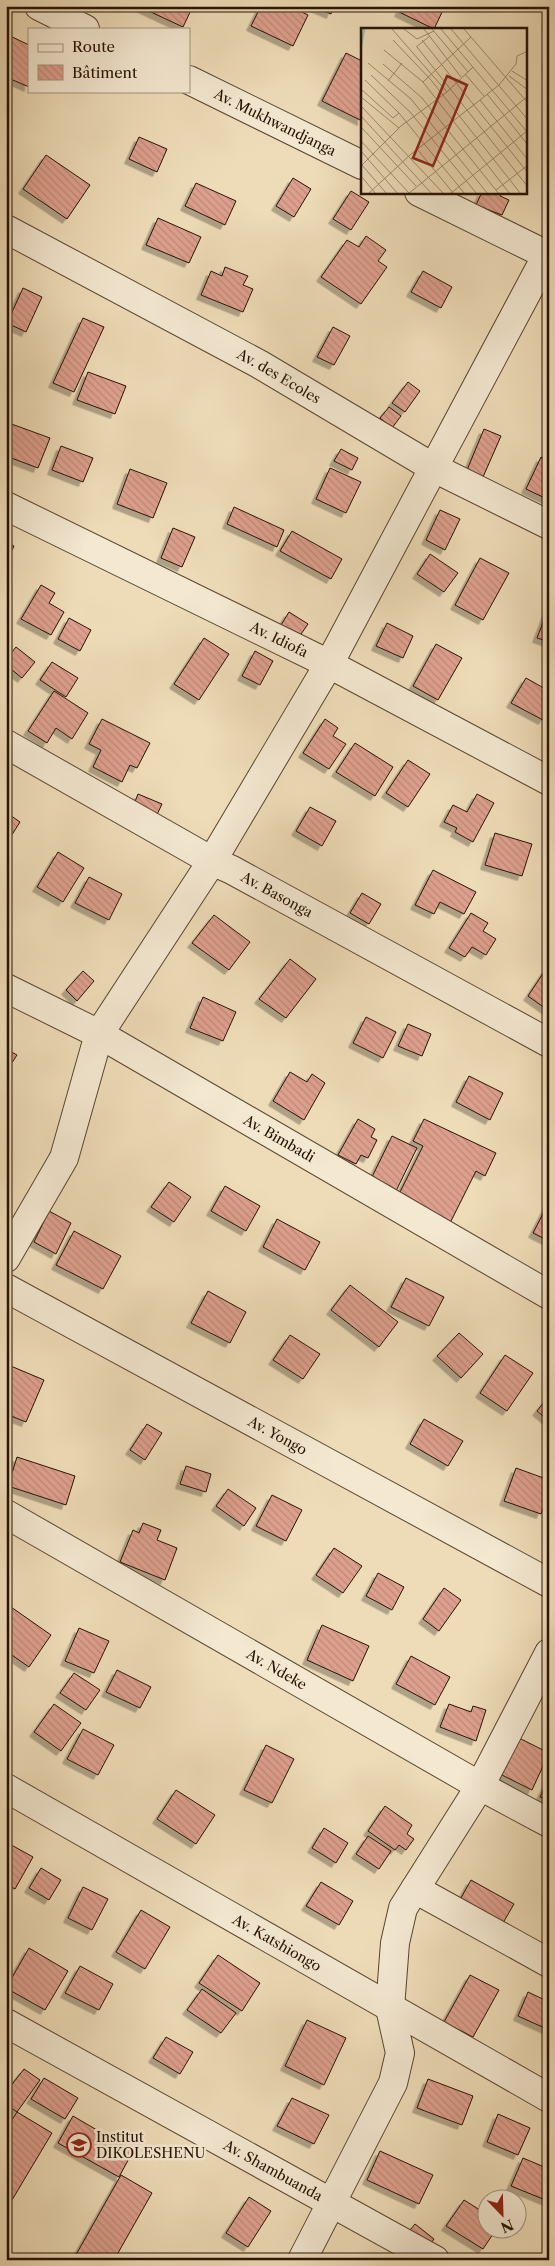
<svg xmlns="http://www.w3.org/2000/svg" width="555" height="2266" font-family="'Libre Caslon Text',serif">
<defs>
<pattern id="building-back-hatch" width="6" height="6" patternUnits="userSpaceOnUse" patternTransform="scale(1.25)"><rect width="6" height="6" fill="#dea08e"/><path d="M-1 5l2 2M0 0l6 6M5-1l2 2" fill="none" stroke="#be8979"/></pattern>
<filter id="shadow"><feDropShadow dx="-4.5" dy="4.5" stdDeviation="0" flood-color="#0004"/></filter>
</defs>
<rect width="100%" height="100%" fill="#eedcb8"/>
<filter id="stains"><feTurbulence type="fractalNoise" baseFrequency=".004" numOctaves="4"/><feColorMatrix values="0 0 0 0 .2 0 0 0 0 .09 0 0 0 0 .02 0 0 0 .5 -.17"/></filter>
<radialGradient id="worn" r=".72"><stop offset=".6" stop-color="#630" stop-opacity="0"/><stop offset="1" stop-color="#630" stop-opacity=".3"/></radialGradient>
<g fill="url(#building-back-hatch)" stroke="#271301" filter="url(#shadow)">
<path d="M138,6H193L183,27Z"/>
<path d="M261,6H289L308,15L293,46L251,26Z"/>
<path d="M312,6H334L331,14Z"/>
<path d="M402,6H445L434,29L399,12Z"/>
<path d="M6,34L29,45V87L6,77Z"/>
<path d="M346,53L362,61V121L322,101Z"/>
<path d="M139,137L167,149L157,172L129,159Z"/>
<path d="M46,155L90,185L67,219L23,189Z"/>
<path d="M293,178L311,189L294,217L276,206Z"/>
<path d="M196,183L236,201L225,225L185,206Z"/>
<path d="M351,191L369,202L351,230L333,219Z"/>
<path d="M482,192H501L500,196L509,200L502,215L476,205Z"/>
<path d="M158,218L201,237L189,263L146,245Z"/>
<path d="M366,236L386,250L378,261L387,267L361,304L321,277L347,240L359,247Z"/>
<path d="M225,267L248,276L243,285L253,289L243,312L201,295L211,271L222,276Z"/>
<path d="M423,271L452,287L441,308L411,292Z"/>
<path d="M23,288L42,297L26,332L7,323Z"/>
<path d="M83,318L104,327L74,392L53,383Z"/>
<path d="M333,327L350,336L334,365L317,357Z"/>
<path d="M88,372L126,386L115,414L77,400Z"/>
<path d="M408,382L420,391L405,412L392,403Z"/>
<path d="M389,407L401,416L392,428L380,418Z"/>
<path d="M6,422L50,438L38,468L6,456Z"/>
<path d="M484,429L501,436L483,477L467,470Z"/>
<path d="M61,446L93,458L83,482L52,470Z"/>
<path d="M341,449L358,458L352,470L334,461Z"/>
<path d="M541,457L549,461V500L526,489Z"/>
<path d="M330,468L361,482L346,513L316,499Z"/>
<path d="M130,469L167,483L153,518L117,504Z"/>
<path d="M234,507L284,530L277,547L227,524Z"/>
<path d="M440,510L460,519L445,550L426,540Z"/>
<path d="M173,528L195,537L182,567L161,558Z"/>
<path d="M292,531L342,559L331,579L280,551Z"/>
<path d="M6,542L14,546L6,563Z"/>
<path d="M430,554L458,573L444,592L417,574Z"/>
<path d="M480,558L509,573L483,620L455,605Z"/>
<path d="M41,585L55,593L49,603L64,612L51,635L21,619Z"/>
<path d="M548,609H549V642L537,638Z"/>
<path d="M289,612L308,624L299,637L281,625Z"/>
<path d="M69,618L91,630L80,651L58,639Z"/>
<path d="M387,623L413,636L403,658L376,646Z"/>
<path d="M204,638L229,654L199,700L174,684Z"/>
<path d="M436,644L462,658L438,700L413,686Z"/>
<path d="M16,647L35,662L22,678L6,665V659Z"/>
<path d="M255,651L273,661L260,685L242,676Z"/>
<path d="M52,662L78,678L66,697L40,680Z"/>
<path d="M526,678L549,691L544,699L549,702V710L543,720L511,703Z"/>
<path d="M54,691L88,713L72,739L56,728L47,743L28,731Z"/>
<path d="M102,719L150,743L137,768L130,765L122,782L93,767L101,750L89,744Z"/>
<path d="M325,719L338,728L333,736L346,744L329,769L303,753Z"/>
<path d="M355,743L393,767L375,796L336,772Z"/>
<path d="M408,760L430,774L408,807L386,793Z"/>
<path d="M138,794L162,804L154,821L131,812Z"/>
<path d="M477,794L494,803L473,842L455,832L457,828L444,822L453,805L467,812Z"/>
<path d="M310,807L336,821L322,846L296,831Z"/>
<path d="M10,815L20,822L8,841L6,820Z"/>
<path d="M495,833L532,844L522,876L485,865Z"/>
<path d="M58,852L84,868L63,902L37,887Z"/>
<path d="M433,870L476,892L464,914L440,902L434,914L415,905Z"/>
<path d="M89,877L122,894L109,920L75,903Z"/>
<path d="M362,893L381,904L369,924L350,913Z"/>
<path d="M471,913L488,923L483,931L496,939L486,955L472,947L465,957L449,948Z"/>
<path d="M214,915L250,942L229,970L192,943Z"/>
<path d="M290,959L316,979L286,1018L259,999Z"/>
<path d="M546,969L549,971V1011L528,996Z"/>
<path d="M83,971L94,981L77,1001L66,990Z"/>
<path d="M203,997L236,1012L223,1041L190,1028Z"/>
<path d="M366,1017L396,1032L383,1058L353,1043Z"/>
<path d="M408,1024L431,1034L422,1056L398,1046Z"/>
<path d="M6,1049L17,1055L6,1072Z"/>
<path d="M290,1072L307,1082L312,1074L325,1083L304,1120L273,1101Z"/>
<path d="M469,1076L503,1093L490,1120L456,1102Z"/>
<path d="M358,1119L375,1129L371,1137L377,1140L368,1158L361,1155L356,1164L338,1155Z"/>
<path d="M424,1119L496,1153L485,1176L476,1171L448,1227L395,1202L423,1146L413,1141Z"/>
<path d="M392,1136L417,1148L396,1191L371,1179Z"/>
<path d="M169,1182L191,1197L174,1222L151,1207Z"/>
<path d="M225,1186L260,1206L246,1231L211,1211Z"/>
<path d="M549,1202V1241L533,1233Z"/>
<path d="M49,1211L71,1223L56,1254L34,1242Z"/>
<path d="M277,1219L320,1242L305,1270L263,1247Z"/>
<path d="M74,1231L121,1256L103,1289L56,1265Z"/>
<path d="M406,1278L444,1297L429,1326L391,1307Z"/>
<path d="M350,1285L398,1322L379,1347L331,1310Z"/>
<path d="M208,1291L246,1312L230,1343L191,1323Z"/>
<path d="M459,1333L483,1354L461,1378L437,1356Z"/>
<path d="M290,1335L320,1354L303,1379L273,1360Z"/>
<path d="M505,1355L533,1373L507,1411L480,1393Z"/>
<path d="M6,1364L44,1380L26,1422L6,1414Z"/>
<path d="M549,1396V1421L537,1411Z"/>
<path d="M424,1419L463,1441L448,1466L410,1444Z"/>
<path d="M147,1424L162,1433L145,1460L130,1450Z"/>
<path d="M17,1457L75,1476L66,1505L8,1486Z"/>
<path d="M186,1466L211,1474L206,1492L180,1484Z"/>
<path d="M516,1468L549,1480V1493L541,1514L504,1501Z"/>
<path d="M228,1489L256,1508L244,1526L216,1506Z"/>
<path d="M272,1495L302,1510L286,1541L256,1526Z"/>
<path d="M143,1523L161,1530L157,1540L177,1548L165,1580L120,1562L133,1530L139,1533Z"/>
<path d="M334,1548L362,1566L343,1593L316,1575Z"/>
<path d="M378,1573L404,1587L392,1610L366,1596Z"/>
<path d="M444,1588L461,1600L439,1631L423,1619Z"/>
<path d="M11,1607L51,1635L29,1667L6,1651V1614Z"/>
<path d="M322,1625L369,1646L353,1681L307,1660Z"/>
<path d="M79,1628L109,1641L94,1673L65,1661Z"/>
<path d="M411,1656L450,1677L435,1705L396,1684Z"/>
<path d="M117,1670L151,1687L140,1708L106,1692Z"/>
<path d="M74,1673L100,1690L86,1710L60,1693Z"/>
<path d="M54,1704L81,1723L61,1751L34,1732Z"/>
<path d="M449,1704L471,1712L473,1706L486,1710L476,1741L440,1727Z"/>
<path d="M83,1729L114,1745L98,1775L67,1759Z"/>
<path d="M513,1735L549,1753L532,1790L494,1771Z"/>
<path d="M266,1745L294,1759L272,1803L244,1790Z"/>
<path d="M549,1779V1800L540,1797Z"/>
<path d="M176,1790L215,1815L196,1844L157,1819Z"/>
<path d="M385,1806L412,1825L407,1834L414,1839L406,1850L399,1845L395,1850L368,1831Z"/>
<path d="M324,1828L348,1843L336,1863L312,1848Z"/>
<path d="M368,1836L391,1851L379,1869L356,1854Z"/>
<path d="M6,1842L33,1857L15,1889L6,1884Z"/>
<path d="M41,1868L61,1880L49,1900L29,1888Z"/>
<path d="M471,1880L514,1904L500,1928L457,1905Z"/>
<path d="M321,1882L353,1901L339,1925L306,1906Z"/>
<path d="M83,1887L108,1899L92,1930L68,1918Z"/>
<path d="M141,1910L170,1927L145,1969L116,1952Z"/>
<path d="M29,1948L68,1971L45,2010L6,1988Z"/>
<path d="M218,1955L260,1983L242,2011L199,1983Z"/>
<path d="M80,1966L113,1984L99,2010L65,1993Z"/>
<path d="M470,1975L499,1990L473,2037L444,2022Z"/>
<path d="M202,1989L236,2013L221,2033L187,2010Z"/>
<path d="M528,1992L549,2002V2030L518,2016Z"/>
<path d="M307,2020L346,2038L324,2085L285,2066Z"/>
<path d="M166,2037L193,2052L180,2074L153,2058Z"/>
<path d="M24,2069L40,2080L17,2112L6,2104V2092Z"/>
<path d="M44,2078L78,2098L65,2119L31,2099Z"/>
<path d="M428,2079L473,2096L462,2125L417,2108Z"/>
<path d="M292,2098L329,2115L314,2144L277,2126Z"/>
<path d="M17,2112L52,2133L6,2210V2129Z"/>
<path d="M498,2114L530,2128L518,2155L487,2142Z"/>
<path d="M73,2116L133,2151L119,2177L58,2143Z"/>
<path d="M380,2151L433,2175L419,2204L367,2180Z"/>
<path d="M523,2158L549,2169L548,2201L511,2186Z"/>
<path d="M121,2175L152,2193L114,2260H73Z"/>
<path d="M249,2197L271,2211L248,2247L226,2233Z"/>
<path d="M464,2200L488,2215V2228H497L483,2249L446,2226Z"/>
<path d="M415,2224L434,2239L426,2251L406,2235Z"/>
</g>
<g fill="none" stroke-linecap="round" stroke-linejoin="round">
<g stroke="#59452f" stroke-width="30">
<g id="minor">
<path d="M39,6L85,29"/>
<path id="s1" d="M189,80L362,165"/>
<path d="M419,192L547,255"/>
<path id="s2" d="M6,229L259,364L434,468L549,525"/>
<path id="s3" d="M6,506L329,664L549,781"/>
<path id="s4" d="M6,744L212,861L232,870L549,1043"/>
<path id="s5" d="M6,988L99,1034L549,1295"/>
<path d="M6,1258L64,1158L99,1034L212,861L329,664L549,251"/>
<path id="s6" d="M6,1288L549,1583"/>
<path id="s7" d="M6,1514L480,1786L549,1823"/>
<path id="s8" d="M6,1788L549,2098"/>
<path d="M415,1889L549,1963"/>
<path id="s9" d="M6,2023L435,2260"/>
<path d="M302,2260L393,2083L400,2053L390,2008L395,1943L403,1908L480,1786L549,1653"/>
</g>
</g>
<use href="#minor" stroke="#f4e8d1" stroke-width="28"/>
</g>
<defs>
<g id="school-ring" transform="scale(1.25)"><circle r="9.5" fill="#f4e8d1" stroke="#8f2418" stroke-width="1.5"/><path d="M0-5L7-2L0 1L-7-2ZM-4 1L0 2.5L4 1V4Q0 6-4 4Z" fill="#8f2418"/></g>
</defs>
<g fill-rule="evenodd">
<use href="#school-ring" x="79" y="2145"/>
</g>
<g text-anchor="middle" stroke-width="5" stroke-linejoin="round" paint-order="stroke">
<g font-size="14" fill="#271301" stroke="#f4e8d1">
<text dy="5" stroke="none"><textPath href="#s1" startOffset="96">Av. Mukhwandjanga</textPath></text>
<text dy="5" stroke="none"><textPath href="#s2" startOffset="310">Av. des Ecoles</textPath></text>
<text dy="5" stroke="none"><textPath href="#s3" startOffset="304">Av. Idiofa</textPath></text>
<text dy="5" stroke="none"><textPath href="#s4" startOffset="310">Av. Basonga</textPath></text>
<text dy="5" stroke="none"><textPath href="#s5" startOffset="312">Av. Bimbadi</textPath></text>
<text dy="5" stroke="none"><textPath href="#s6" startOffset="309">Av. Yongo</textPath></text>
<text dy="5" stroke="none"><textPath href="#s7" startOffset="312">Av. Ndeke</textPath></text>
<text dy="5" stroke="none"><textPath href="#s8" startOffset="312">Av. Katshiongo</textPath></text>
<text dy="5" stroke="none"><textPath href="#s9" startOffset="305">Av. Shambuanda</textPath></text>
</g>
<g font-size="14" fill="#271301" stroke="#f4e8d1" text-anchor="start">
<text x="96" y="2142">Institut<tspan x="96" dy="16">DIKOLESHENU</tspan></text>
</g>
</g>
<g transform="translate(361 28)">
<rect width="166" height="166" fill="#eedcb8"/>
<path fill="none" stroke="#9cb9b8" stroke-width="2.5" d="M0,18L3,1"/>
<path fill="none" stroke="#9e8c6f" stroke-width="1" d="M31,1L86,64M43,1L56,11L73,3M63,1L100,49M71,1L107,44M80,1L167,105M90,1L167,92M103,1L167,75M32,12L70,52L160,166M61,12L167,145M55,19L69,8M56,19L167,159M23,22L62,54L149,166M7,35L50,71L127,166M22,36L61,70L138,166M151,43L167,53M104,46L123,68M10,47L49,84L116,166M148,48L167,62M4,52L38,85L104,166M27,53L41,35M62,54L110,9M0,61L32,90L38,85M126,66L167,117M0,69L38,100M119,72L167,132M0,78L83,166M0,88L71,166M0,99L55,158M0,113L48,165M56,121L93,166M0,123L37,166M0,136L26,166M0,138L40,98L86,64L112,39M0,148L15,166M135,162L167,137M7,166L49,127L138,57L155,36L156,28L167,23M47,166L167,68M89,166L166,103"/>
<path fill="#8f2418" fill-opacity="0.15" stroke="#8f2418" stroke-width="2.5" d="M86,48L106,57L72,138L52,130Z"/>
<rect width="166" height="166" fill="none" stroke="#271301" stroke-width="2.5"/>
</g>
<rect width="555" height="2266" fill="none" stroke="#eedcb8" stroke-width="25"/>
<rect x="8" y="8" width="540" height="2251" fill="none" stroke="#271301" stroke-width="2.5"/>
<rect x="12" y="12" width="530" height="2241" fill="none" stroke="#271301"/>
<rect x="28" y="28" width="162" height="65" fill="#f4e8d1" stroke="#a2937e"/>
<rect x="38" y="44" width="25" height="8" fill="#f4e8d1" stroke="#a2937e"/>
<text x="72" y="52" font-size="15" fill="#271301">Route</text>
<rect x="38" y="65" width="25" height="15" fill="url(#building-back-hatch)" stroke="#a2937e"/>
<text x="72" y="78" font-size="15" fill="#271301">Bâtiment</text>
<g transform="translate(502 2214) rotate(157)"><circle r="24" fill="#f4e8d1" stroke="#a2937e"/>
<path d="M0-4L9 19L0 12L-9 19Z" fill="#8f2418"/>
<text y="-8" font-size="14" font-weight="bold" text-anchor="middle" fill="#271301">N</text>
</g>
<rect width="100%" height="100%" filter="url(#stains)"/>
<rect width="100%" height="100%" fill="url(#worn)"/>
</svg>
